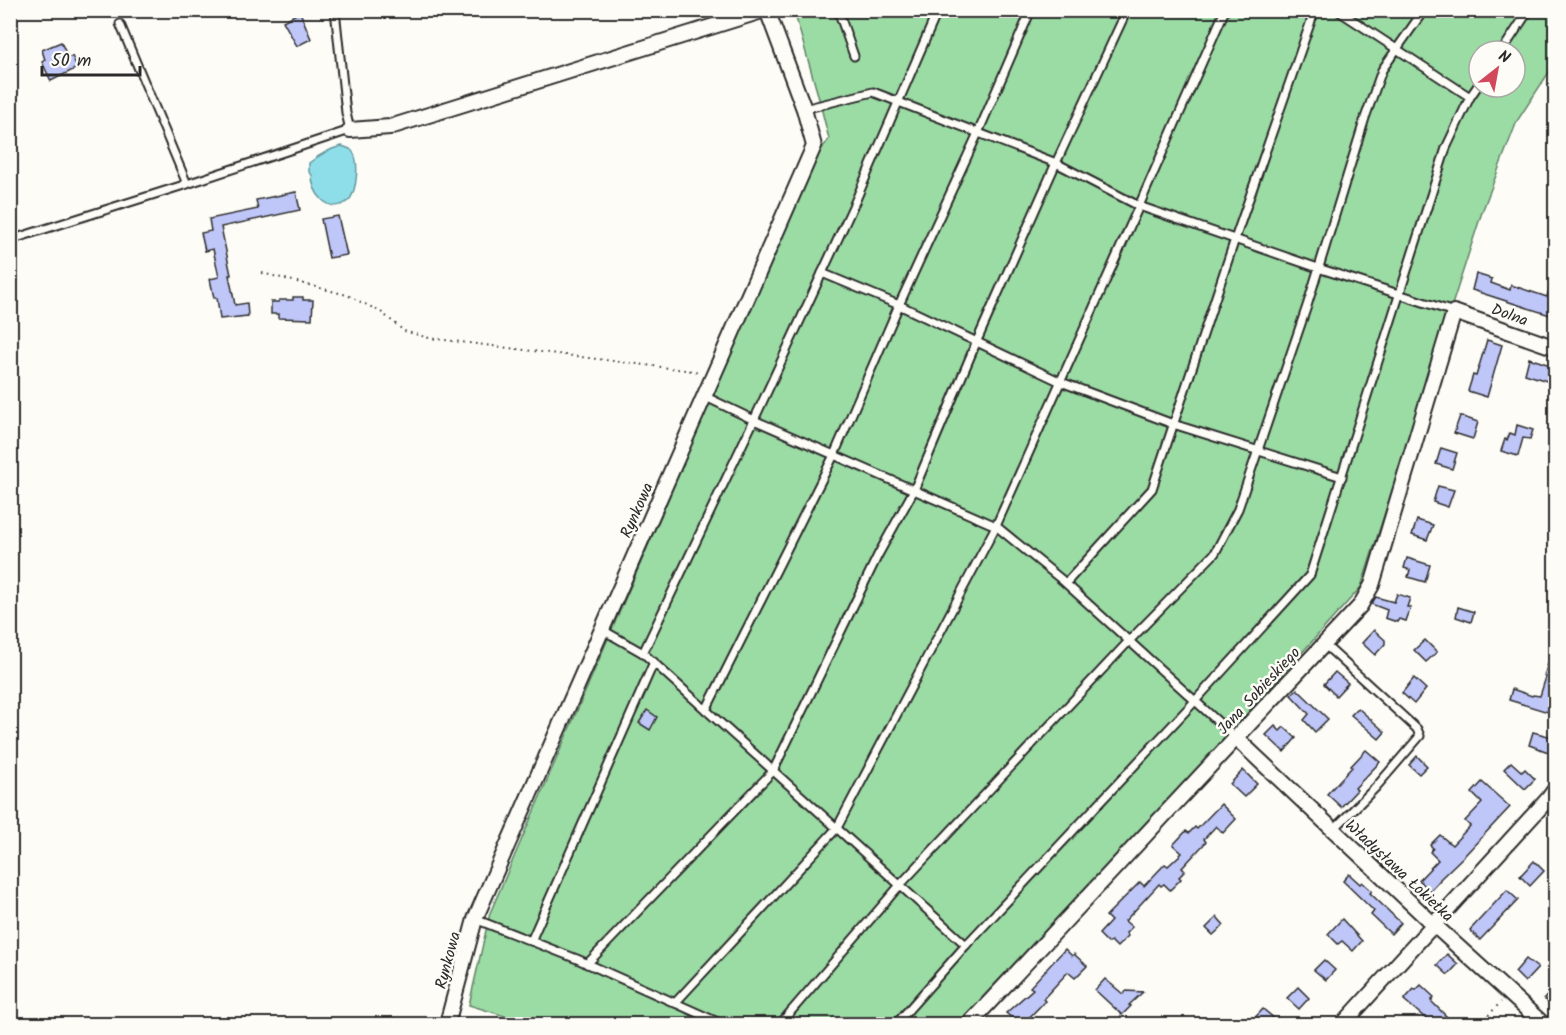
<svg xmlns="http://www.w3.org/2000/svg" width="1566" height="1035" font-family="Kalam,sans-serif">
<rect width="100%" height="100%" fill="#fdfcf7"/>
<filter id="ink" filterUnits="userSpaceOnUse"><feTurbulence type="fractalNoise" baseFrequency=".0167" numOctaves="2"/><feDisplacementMap in="SourceGraphic" scale="12" xChannelSelector="R" yChannelSelector="G"/><feConvolveMatrix kernelMatrix="1 2 1 2 8 2 1 2 1" color-interpolation-filters="sRGB"/></filter>
<g filter="url(#ink)">
<path fill="#9bdba4" stroke="#638368" stroke-width="1.5" fill-rule="evenodd" d="M794,11H1555V63L1517,121L1482,212L1361,587L968,1024H531L469,1005L490,913L749,311L820,151L829,139L818,95ZM1479,51H1515V87H1479Z"/>
<path fill="#8edee9" stroke="#66969d" stroke-width="1.5" d="M342,146C342,146 350,149 350,149C361,157 357,194 348,201C329,216 311,192 312,175L309,172V163C319,155 329,149 342,146Z"/>
<g fill="#bfc6f8" stroke="#2b2b2b" stroke-width="1.5">
<path d="M300,12L311,39L297,46L283,21Z"/>
<path d="M61,42L68,58L72,56L77,68L51,81L42,62L45,60L42,50Z"/>
<path d="M296,192L300,210L221,227L231,275H229L235,305L247,303L248,316L220,319L217,298H214L210,279L219,277L213,249L205,251L201,233L211,231L209,219L258,209L256,200Z"/>
<path d="M338,216L347,255L329,258L321,219Z"/>
<path d="M1476,274L1492,279L1491,283L1510,290L1511,285L1547,297L1553,276H1556V317L1472,290Z"/>
<path d="M293,297H303V300H313L312,319L278,318V314H271V302H279V300H293Z"/>
<path d="M1487,340L1502,345L1487,397L1468,391L1473,375L1476,376Z"/>
<path d="M1529,358L1556,367V384L1525,374Z"/>
<path d="M1460,416L1478,422L1473,439L1454,433Z"/>
<path d="M1517,425L1533,430L1530,439L1523,438L1518,456L1501,451L1505,439L1507,440L1510,433L1515,435Z"/>
<path d="M1441,448L1457,453L1452,469L1436,464Z"/>
<path d="M1438,486L1454,490L1448,507L1433,502Z"/>
<path d="M1417,520L1433,525L1427,540L1412,535Z"/>
<path d="M1407,558L1430,565L1425,582L1408,577L1410,570L1404,568Z"/>
<path d="M1397,594L1410,598L1407,607H1411L1406,621L1399,619L1397,622L1385,618L1387,610L1371,604L1376,597L1394,602Z"/>
<path d="M1458,607L1474,612L1471,622L1456,617Z"/>
<path d="M1374,630L1385,640V644L1375,655L1362,643Z"/>
<path d="M1425,640L1437,652L1426,662L1414,650Z"/>
<path d="M1553,647H1556V713L1549,711L1548,712L1509,700L1512,689L1532,696L1533,695L1540,696L1546,677L1544,676Z"/>
<path d="M1335,672L1348,683L1336,696L1324,684Z"/>
<path d="M1414,678L1426,689L1414,704L1402,693Z"/>
<path d="M1297,689L1328,719L1315,732L1304,720L1309,714L1291,695Z"/>
<path d="M1358,708L1385,732L1379,739L1351,715Z"/>
<path d="M647,710L657,717L650,730L639,723Z"/>
<path d="M1275,726L1280,731L1284,727L1296,738L1284,752L1266,735Z"/>
<path d="M1533,732L1556,738L1551,753L1529,745Z"/>
<path d="M1366,750L1380,762L1355,788L1357,790L1341,807L1327,794L1352,767L1351,766Z"/>
<path d="M1417,756L1427,766L1419,774L1409,765Z"/>
<path d="M1511,762L1522,772L1525,769L1535,779L1525,789L1504,769Z"/>
<path d="M1243,770L1257,784L1244,797L1230,784Z"/>
<path d="M1482,782L1510,807L1465,855L1440,879V880L1430,891L1419,880L1438,860L1430,852L1433,848L1430,845L1440,835L1452,845L1470,826L1465,821L1482,803L1472,793Z"/>
<path d="M1221,804L1236,819L1223,833L1216,826L1204,839L1206,842L1182,868L1185,871L1179,877L1181,879L1170,890L1164,884L1161,886L1159,884L1125,921L1132,927L1126,933L1128,936L1117,947L1111,941L1108,943L1099,934L1111,921L1106,916L1140,882L1144,886L1165,864L1168,866L1182,853L1173,845L1186,831L1189,833L1195,827L1197,829Z"/>
<path d="M1534,861L1544,871L1530,886L1520,876Z"/>
<path d="M1349,874L1360,884L1362,882L1372,891L1370,893L1401,923L1391,934L1371,915L1374,911L1343,881Z"/>
<path d="M1507,890L1518,900L1480,940L1470,930Z"/>
<path d="M1217,917L1224,925L1213,935L1206,928Z"/>
<path d="M1342,919L1362,941L1353,951L1342,941L1338,944L1328,934Z"/>
<path d="M1065,949L1072,956L1074,954L1087,966L1075,978L1068,972L1043,999L1045,1001L1023,1024H1019L1006,1013L1033,989L1030,987Z"/>
<path d="M1447,954L1458,964L1448,975L1437,965Z"/>
<path d="M1526,959L1538,968L1525,982L1515,972Z"/>
<path d="M1324,960L1335,970L1326,980L1314,970Z"/>
<path d="M1105,979L1123,994L1126,991L1143,992L1129,1005L1131,1006L1122,1015L1095,990Z"/>
<path d="M1421,985L1434,997L1431,1001L1454,1024H1432L1404,1000L1414,989L1416,990Z"/>
<path d="M1556,986V1010L1544,999Z"/>
<path d="M1298,987L1309,998L1299,1009L1287,998Z"/>
<path d="M1263,1009L1281,1024H1249Z"/>
</g>
<g fill="none" stroke-linecap="round" stroke-linejoin="round">
<g stroke="#2b2b2b" stroke-width="11">
<g id="lane">
<path d="M838,10L854,56"/>
<path d="M1337,10L1470,97"/>
<path d="M120,24L187,184"/>
<path d="M1502,51L1529,10"/>
<path d="M804,109L873,92L1056,163L1139,206L1318,268L1454,312"/>
<path d="M10,240L187,184L350,130L346,113L335,10"/>
<path d="M822,273L899,305L1061,382L1173,424L1342,477"/>
<path d="M704,396L754,420L996,526L1062,580L1236,738"/>
<path d="M1066,583L1152,489L1235,239L1312,18L1317,10"/>
<path d="M601,629L643,653L966,945L1195,701L1310,575L1446,148L1470,97L1479,84"/>
<path d="M1324,644L1417,729L1420,736L1376,787L1333,830"/>
<path d="M643,653L754,420L855,202L938,10"/>
<path d="M706,710L834,455L899,305L978,133L1031,10"/>
<path d="M475,919L577,959L722,1024"/>
<path d="M531,941L654,662"/>
<path d="M587,964L773,771L878,555L914,490L976,343L1056,163L1127,10"/>
<path d="M675,1003L837,828L996,526L1139,206L1225,10"/>
<path d="M780,1024L900,885L1129,641L1215,553L1238,509L1307,306L1365,118L1382,70L1424,10"/>
<path d="M896,1024L966,945"/>
</g>
</g>
<g stroke="#2b2b2b" stroke-width="18">
<g id="street">
<path d="M350,130L390,127L765,10"/>
<path d="M1236,738L1433,924L1543,1024"/>
<path d="M447,1024L475,919L814,146L804,109L767,10"/>
<path d="M969,1024L1236,738L1360,606L1372,585L1454,312L1556,348"/>
<path d="M1343,1024L1548,799L1556,788"/>
</g>
</g>
<g stroke="#2b2b2b" stroke-width="2" stroke-dasharray="1.5 4.5" stroke-linecap="butt">
<path d="M262,273L347,295L381,312L404,331L429,338L701,372"/>
<path d="M1480,1024L1501,1002"/>
</g>
<use href="#lane" stroke="#fdfcf7" stroke-width="7"/>
<use href="#street" stroke="#fdfcf7" stroke-width="14"/>
</g>
</g>
<g text-anchor="middle" stroke-width="5" stroke-linejoin="round" paint-order="stroke">
<g font-size="16" fill="#2b2b2b" stroke="#fdfcf7">
<text transform="translate(1510 314) rotate(20)" y="6">Dolna</text>
<text transform="translate(636 510) rotate(-66)" y="6">Rynkowa</text>
<text transform="translate(1258 690) rotate(-47)" y="6">Jana Sobieskiego</text>
<text transform="translate(1400 870) rotate(43)" y="6">Władysława Łokietka</text>
<text transform="translate(447 960) rotate(-75)" y="6">Rynkowa</text>
</g>
</g>
<rect width="1566" height="1035" fill="none" stroke="#fdfcf7" stroke-width="36"/>
<rect x="18" y="18" width="1530" height="999" fill="none" stroke="#2b2b2b" stroke-width="2" filter="url(#ink)"/>
<g transform="translate(1497 69) rotate(31)"><circle r="28" fill="#fdfcf7" stroke="#a9a8a5" stroke-width="1.5"/>
<path d="M0-4.5L10 22L0 15L-10 22Z" fill="#d1495b"/>
<text y="-9" font-size="16" font-weight="bold" text-anchor="middle" fill="#2b2b2b">N</text>
</g>
<path d="M42 66v9h98v-9" fill="none" stroke="#2b2b2b" stroke-width="3"/>
<text x="51" y="66" font-size="18" fill="#2b2b2b" stroke="#fdfcf7" stroke-width="4.5" paint-order="stroke">50 m</text>
</svg>
